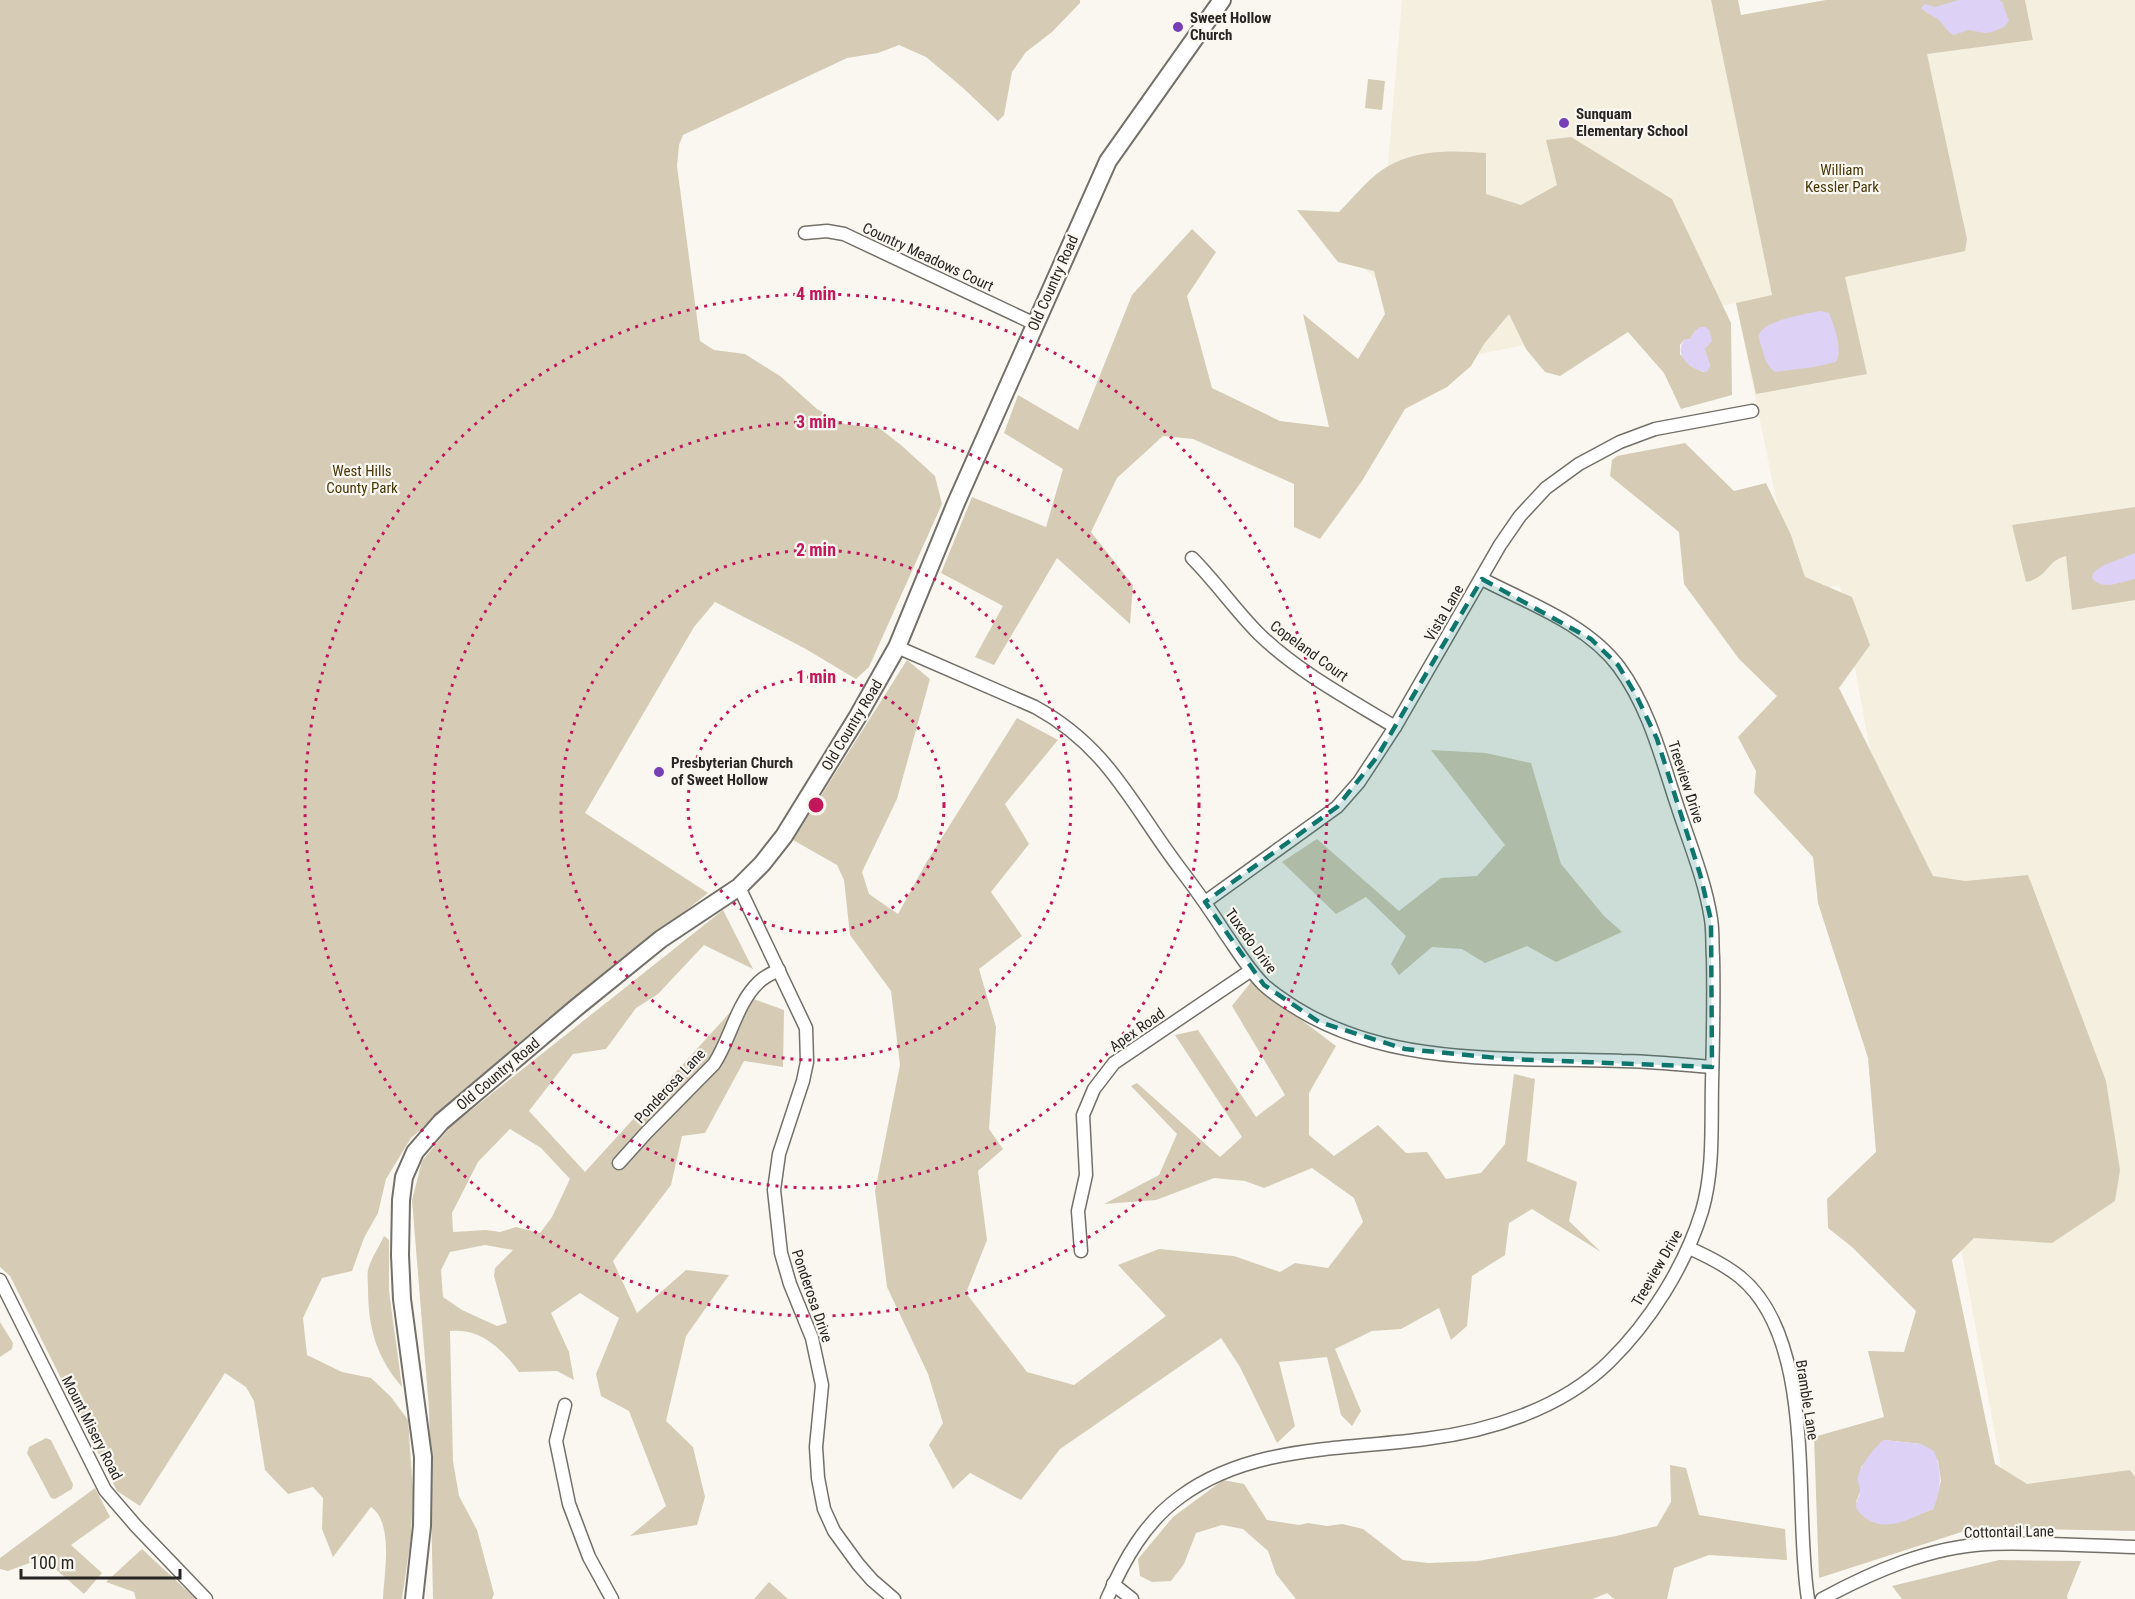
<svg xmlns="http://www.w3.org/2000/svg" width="2135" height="1599" font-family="'Roboto Condensed',sans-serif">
<rect width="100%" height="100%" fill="#faf7f0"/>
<path fill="#f5efe0" d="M1402,0H1711L1772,295L1967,239L1926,54L2033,40L2025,0H2135V1494H2006L1840,586L1795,592L1736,303L1459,358L1357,261L1381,246Z"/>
<g fill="#d6ccb6" fill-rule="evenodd">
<path d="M0,0H1080V3L1052,32L1026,52L1012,72L1004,115L998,121L962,87L926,57L899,45L878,53L847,58L683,135L679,145L677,166L700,341L714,350L745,354L780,376L817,409L844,424L879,428L901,445L935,476L942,504L869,667L856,679L804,648L715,602L694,627L585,813L708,893L547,1021L411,1138L386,1179L378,1213L364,1238L352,1271L322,1278L303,1318L307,1355L342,1372L371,1378L391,1397L408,1420L413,1491L411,1537L402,1599H383C384,1574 394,1523 371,1507L333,1557L322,1529L323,1498L313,1487L288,1494L265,1470L254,1401L246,1387L225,1373L140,1506L117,1491L10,1276L0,1267Z"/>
<path d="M1711,0H1738L1741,15L1826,0H2025L2033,40L1927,54L1967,239L1965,251L1845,277L1867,374L1756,394L1736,303L1772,295Z"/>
<path d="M1368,79L1385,81L1382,110L1365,108Z"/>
<path d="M1571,137L1672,199L1731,323L1732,395L1681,409L1664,373L1628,332L1560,376L1545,372L1526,349L1509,314L1484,344L1471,366L1447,387L1405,409L1362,481L1320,539L1294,527V484L1193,439L1163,436L1117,478L1091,532L1133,585L1130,624L1057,558L994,665L975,657L1003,606L941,573L972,497L1046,527L1063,469L1004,433L1018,395L1078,430L1132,295L1192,229L1216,252L1187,296L1212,388L1280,421L1329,427L1303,314L1358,359L1385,314L1374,271L1338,262L1297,210L1339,212C1353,198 1366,181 1382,170C1412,149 1452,150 1486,153V194L1521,205L1557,185L1546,140ZM1696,330L1709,335L1710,338L1704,348L1710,366L1703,372L1691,366L1680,354V345L1684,340L1690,339Z"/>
<path d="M1685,443L1734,491L1766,483L1791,535L1805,577L1852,597L1870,645L1839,688L1933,876L1965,881L2028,875L2106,1081L2120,1170L2115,1201L2052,1243L1974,1238L1952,1260L1995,1464L2027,1484L2130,1470L2135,1477V1531L1974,1528L1819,1578L1814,1437L1884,1417L1868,1351L1904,1352L1916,1311L1852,1247L1828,1228L1827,1199L1876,1152L1868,1058L1818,903L1813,857L1754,793L1756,771L1738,737L1777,696L1739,659L1684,584L1679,532L1610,476L1612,460L1617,456ZM1884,1440L1921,1444L1938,1461L1941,1481L1933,1509L1903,1521L1856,1502L1860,1492L1861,1467Z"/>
<path d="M2135,507V600L2072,610L2066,556C2046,561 2049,577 2026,582L2012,525Z"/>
<path d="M907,660L930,679L897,799L862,872L869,894L898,914L926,863L1017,718L1058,740L1005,804L1029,844L991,892L1022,936L979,969L996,1027L989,1129L1003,1149L978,1171L987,1240L966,1293L1027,1372L1074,1385L1166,1316L1118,1265L1159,1249L1234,1256L1280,1272L1295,1263L1328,1268L1363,1222L1354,1198L1312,1168L1264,1188L1245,1181L1214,1178L1156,1200L1104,1204L1159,1175L1177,1134L1131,1086L1137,1083L1220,1157L1242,1137L1175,1035L1198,1030L1256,1117L1285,1095L1232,1006L1251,982L1336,1046L1309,1093V1135L1334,1156L1378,1125L1406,1153L1427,1152L1446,1179L1481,1173L1505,1144L1514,1074L1535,1079L1527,1161L1577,1182L1569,1221L1601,1252L1532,1209L1509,1223L1505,1255L1472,1276L1467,1326L1451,1340L1439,1308L1401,1329L1372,1331L1335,1349L1361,1411L1352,1426L1341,1415L1327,1357L1279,1362L1295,1426L1277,1443L1240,1367L1221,1338L1060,1449L1021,1500L970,1473L953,1489L929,1445L943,1423L928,1374L887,1287L875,1191L900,1065L891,991L850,935L844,880L837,865L793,840Z"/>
<path d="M1431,750L1486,753L1531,763L1561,864L1604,916L1622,932L1556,962L1527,946L1485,963L1462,949L1432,947L1399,975L1391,964L1406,936L1366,897L1336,914L1282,862L1317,839L1399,911L1441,878L1477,876L1505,845Z"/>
<path d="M723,910L753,969L704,945L658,994L636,1008L606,1049L573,1054L529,1111L585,1172L745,996L784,1010L783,1067L744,1061L705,1133L682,1136L671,1185L613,1261L637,1313L686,1270L729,1275L686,1336L666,1421L693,1447L705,1497L697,1525L630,1536L666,1506L629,1411L601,1396L596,1374L619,1318L580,1293L551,1313L569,1352L574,1380L557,1371L519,1372C502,1349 481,1328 450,1331L453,1461L459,1496L477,1530L494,1594L492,1599H433L429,1409L412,1200L422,1161L451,1126ZM510,1129L541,1148L570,1179L552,1217L540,1233L516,1227L500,1232L486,1230L453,1232L452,1213L478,1162ZM485,1245L513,1250L495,1268L494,1276L507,1323L497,1326L462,1310L443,1297L441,1270L450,1252Z"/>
<path d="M384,1236L389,1240V1291L402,1387C376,1357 368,1327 368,1288C368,1283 367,1275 368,1270C371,1258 379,1247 384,1236Z"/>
<path d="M0,1322L13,1343L12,1349L0,1357Z"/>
<path d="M46,1438L51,1440L73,1484L72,1489L55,1499L51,1498L27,1453L29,1447Z"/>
<path d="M1670,1465L1686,1468L1699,1515L1785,1529L1787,1560L1709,1555L1674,1568L1667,1599H1614L1607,1593L1593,1599H1296L1276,1574L1268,1551L1243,1529L1222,1525L1196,1533L1184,1564L1171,1581L1152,1582L1140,1576L1138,1559L1173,1517L1223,1480L1244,1484L1267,1520L1299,1525L1308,1523L1327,1526L1342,1524L1363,1529L1403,1560L1428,1563L1478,1561L1616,1536L1657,1526L1671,1502Z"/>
<path d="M95,1488L110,1517L71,1545L102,1573L84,1594L43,1558L8,1571L0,1569V1558Z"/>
<path d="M142,1549L196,1599H136L134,1592L106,1582Z"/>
<path d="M1999,1560L2081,1561L2067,1596L2068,1599H1902L1892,1586Z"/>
<path d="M769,1582L788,1599H754Z"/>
</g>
<g fill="#ded1f6">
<path d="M1959,0H1999L2002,2L2009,21L2004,27L1992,32L1985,33L1968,30L1954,35C1946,31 1945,26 1939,20C1934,16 1927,14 1921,8L1925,4L1935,7Z"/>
<path d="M1820,311L1829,313C1834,326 1843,348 1836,362L1814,367L1775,372C1766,365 1765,359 1762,348C1761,344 1758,339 1759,335C1763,320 1807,314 1820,311Z"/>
<path d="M1700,327H1705L1709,330L1712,341L1705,349L1710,366L1707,372C1692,371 1673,356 1684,340L1690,339L1696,330Z"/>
<path d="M2135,553V579C2120,582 2102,591 2092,578L2093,573L2102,566Z"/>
<path d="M1884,1440L1921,1444L1934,1451C1942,1471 1942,1490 1933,1509C1912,1517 1888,1533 1867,1519C1863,1516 1859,1513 1857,1509C1854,1502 1860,1498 1860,1491C1860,1486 1857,1482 1858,1477C1860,1466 1875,1446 1884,1440Z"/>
</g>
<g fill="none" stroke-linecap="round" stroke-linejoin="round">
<g stroke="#73706a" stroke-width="15">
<g id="street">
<path d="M805,233L827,231L844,234L1035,324"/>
<path d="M1192,558C1216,582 1235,610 1259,634C1298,672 1349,699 1395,727"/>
<path d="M897,647L1035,707C1110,748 1132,806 1181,870C1197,891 1211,911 1225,933C1237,950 1248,969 1263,984C1272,993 1285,1001 1296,1008C1392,1068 1513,1057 1622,1061C1652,1061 1682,1065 1712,1067"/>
<path d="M739,887L806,1028L807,1062L803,1081L779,1154L774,1190L781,1253L790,1284L812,1338L822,1385L816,1447L818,1478L824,1509L834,1531L858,1564L872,1580L894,1599"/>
<path d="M1205,902L1337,807L1359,782L1395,727L1500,545L1520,516L1546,488L1579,464L1620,442L1655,429L1752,411"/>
<path d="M619,1163L646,1133L714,1064C731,1038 736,1004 759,982C764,977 772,973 779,970"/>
<path d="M1689,1248C1707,1256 1724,1264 1740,1277C1818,1341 1793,1508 1808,1599"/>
<path d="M1081,1251L1078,1211L1086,1175L1083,1115L1094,1089L1114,1063L1250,971"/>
<path d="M0,1280L105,1490L136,1526L206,1599"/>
<path d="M565,1405L556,1441L569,1504L589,1557L612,1599"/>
<path d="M1113,1584L1132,1599"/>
<path d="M1107,1599C1124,1560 1145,1522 1180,1497C1250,1445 1342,1450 1425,1439C1490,1431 1561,1409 1609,1362C1650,1322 1685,1266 1702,1211C1714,1170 1711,1126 1712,1084C1713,1041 1714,999 1713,957C1712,944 1713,931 1711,919C1705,880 1689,842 1677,805C1661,757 1649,708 1619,667C1587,624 1528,603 1482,579"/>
<path d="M1822,1599C1872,1572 1929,1547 1987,1544C2035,1542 2086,1546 2135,1547"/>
</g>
</g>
<g stroke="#73706a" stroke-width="20">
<path id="secondary" d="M414,1599L422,1526L423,1457L402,1299L400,1255L401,1200L404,1177L415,1152L441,1122L577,1007L661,939L739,887L762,864L784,836L858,716L897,647L956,503L1108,161L1222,0"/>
</g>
<use href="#street" stroke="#fff" stroke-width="12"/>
<use href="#secondary" stroke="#fff" stroke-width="16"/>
</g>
<path fill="#0f766e" fill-opacity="0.2" stroke="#0f766e" stroke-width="4.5" stroke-dasharray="12 8" stroke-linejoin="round" d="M1482,579L1591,639L1618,665L1636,695L1657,739L1700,874L1711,920L1712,1067L1508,1059L1405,1049L1319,1022L1264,985L1205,902L1337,807L1377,757Z"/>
<g fill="none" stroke="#c2185b" stroke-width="3" stroke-dasharray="3 6">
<circle cx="816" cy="805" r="128"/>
<circle cx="816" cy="805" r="255"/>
<circle cx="816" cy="805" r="383"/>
<circle cx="816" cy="805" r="511"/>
</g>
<g fill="#773fb6" stroke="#faf7f0" stroke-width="2">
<circle cx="1178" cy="27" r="6"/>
<circle cx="1564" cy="123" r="6"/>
<circle cx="659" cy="772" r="6"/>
</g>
<g text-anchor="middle" stroke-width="4.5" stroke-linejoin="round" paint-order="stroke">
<g font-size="15" font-weight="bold" fill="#272624" stroke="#faf7f0" text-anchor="start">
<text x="1190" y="23">Sweet Hollow<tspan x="1190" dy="17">Church</tspan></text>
<text x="1576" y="119">Sunquam<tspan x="1576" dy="17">Elementary School</tspan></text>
<text x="671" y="768">Presbyterian Church<tspan x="671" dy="17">of Sweet Hollow</tspan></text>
</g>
<g font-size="15" fill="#473606" stroke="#faf7f0">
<text x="1842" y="175">William<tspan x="1842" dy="17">Kessler Park</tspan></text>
<text x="362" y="476">West Hills<tspan x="362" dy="17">County Park</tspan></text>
</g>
<g font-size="15" fill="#272624" stroke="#faf7f0">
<text transform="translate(928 257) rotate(25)" y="5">Country Meadows Court</text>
<text transform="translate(1053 283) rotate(-66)" y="5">Old Country Road</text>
<text transform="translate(1444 613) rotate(-60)" y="5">Vista Lane</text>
<text transform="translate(1309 651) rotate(36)" y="5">Copeland Court</text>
<text transform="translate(852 725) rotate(-59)" y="5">Old Country Road</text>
<text transform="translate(1686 782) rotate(72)" y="5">Treeview Drive</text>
<text transform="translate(1251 941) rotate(54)" y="5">Tuxedo Drive</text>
<text transform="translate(1137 1030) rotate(-35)" y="5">Apex Road</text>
<text transform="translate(498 1074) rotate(-40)" y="5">Old Country Road</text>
<text transform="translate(670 1086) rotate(-47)" y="5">Ponderosa Lane</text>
<text transform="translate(1657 1268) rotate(-60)" y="5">Treeview Drive</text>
<text transform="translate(812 1296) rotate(71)" y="5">Ponderosa Drive</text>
<text transform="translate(1807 1400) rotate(81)" y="5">Bramble Lane</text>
<text transform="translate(92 1428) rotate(63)" y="5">Mount Misery Road</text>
<text transform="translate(2009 1532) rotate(-1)" y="5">Cottontail Lane</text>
</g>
</g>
<circle cx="816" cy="805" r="9" fill="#c2185b" stroke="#faf7f0" stroke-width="3"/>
<g font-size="18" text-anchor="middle" font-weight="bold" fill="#c2185b" stroke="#faf7f0" stroke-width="4.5" stroke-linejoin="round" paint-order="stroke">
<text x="816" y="300">4 min</text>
<text x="816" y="428">3 min</text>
<text x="816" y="556">2 min</text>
<text x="816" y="683">1 min</text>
</g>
<path d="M21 1569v9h159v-9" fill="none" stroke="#272624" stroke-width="3"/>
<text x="30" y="1569" font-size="18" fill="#272624" stroke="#faf7f0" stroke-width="4.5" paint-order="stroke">100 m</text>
</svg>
